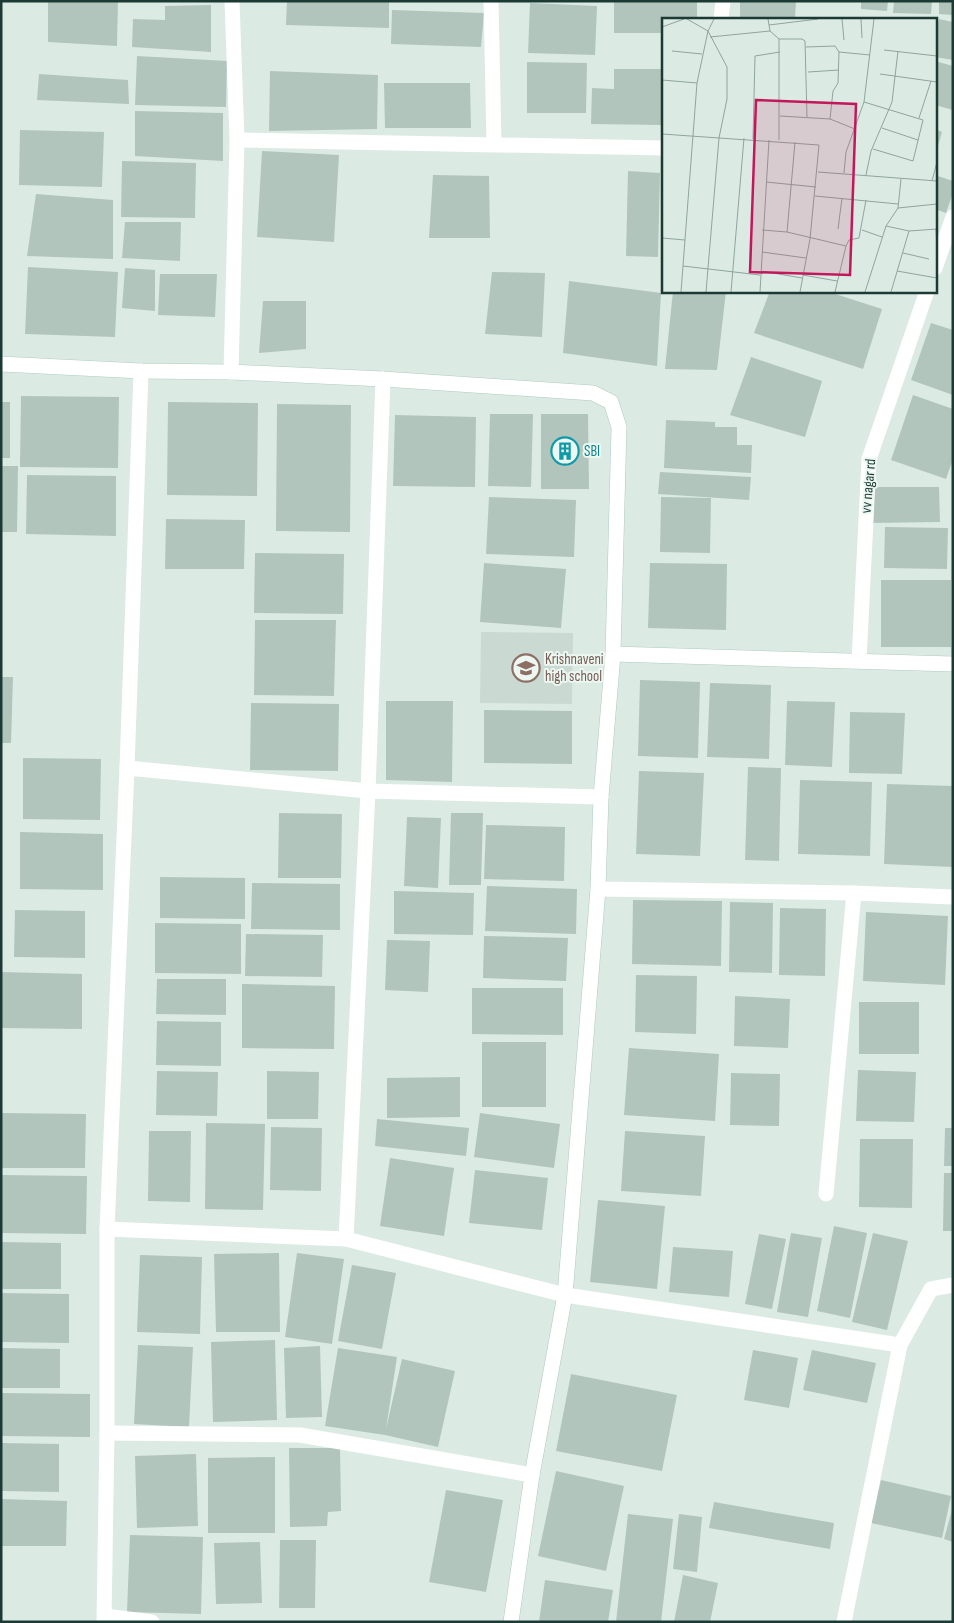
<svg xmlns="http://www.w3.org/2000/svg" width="954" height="1623" font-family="'Sofia Sans Condensed',sans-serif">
<rect width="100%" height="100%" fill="#dceae4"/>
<path fill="#cadad3" d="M481,632L573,633L572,704L480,703Z"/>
<g fill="#b1c5bd">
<path d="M48,1H118L117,46L48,42Z"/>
<path d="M287,1H389V28L286,25Z"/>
<path d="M614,1H697V19H663V33H614Z"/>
<path d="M740,1H796L795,19H740Z"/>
<path d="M861,1H888L887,11L861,9Z"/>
<path d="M894,1H932L931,14L893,13Z"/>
<path d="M939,1H953V15L939,14Z"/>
<path d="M530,3L597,6L595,55L528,53Z"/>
<path d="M211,5V52L132,47L133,19L165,20V6Z"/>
<path d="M392,10L484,13L481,47L391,44Z"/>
<path d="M939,19L953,22V60L935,57V33Z"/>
<path d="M137,56L227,61L226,107L135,105Z"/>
<path d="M935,61L953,66V110L935,105Z"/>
<path d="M527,62L587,63L586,113H527Z"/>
<path d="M614,69H663V125L591,124L592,88L614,89Z"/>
<path d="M270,71L378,75L377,129L269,131Z"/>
<path d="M39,74L128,80L129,104L37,100Z"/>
<path d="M384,83H470L471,128H385Z"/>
<path d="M135,111L223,113V161L135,156Z"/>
<path d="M935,129L942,132L936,153L935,152Z"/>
<path d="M20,130L104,132L102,187L19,185Z"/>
<path d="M262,151L339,155L334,242L257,237Z"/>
<path d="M122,161L196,163L195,218L121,217Z"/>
<path d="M628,171L660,173L658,257L626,256Z"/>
<path d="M433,175L489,176L490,238H429Z"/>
<path d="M935,175L953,181V193L946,213L935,209Z"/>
<path d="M36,194L113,200V259L27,256Z"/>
<path d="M125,222H181L180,261L122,258Z"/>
<path d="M28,267L118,272L115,337L25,334Z"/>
<path d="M125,268L155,270V311L122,308Z"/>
<path d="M492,272L545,273L542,337L485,334Z"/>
<path d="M160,274H217L215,317L158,315Z"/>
<path d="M569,281L661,293L657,366L563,353Z"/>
<path d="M673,291H726L717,370L665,369Z"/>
<path d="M770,291H826L882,309L863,369L754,333Z"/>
<path d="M263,301H306V349L259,353Z"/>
<path d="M931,323L953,330V395L911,380Z"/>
<path d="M751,357L822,381L805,437L730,415Z"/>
<path d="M913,395L953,409V459L946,479L891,460Z"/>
<path d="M21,396L119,397L118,468L20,467Z"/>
<rect x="1" y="402" width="9" height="56"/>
<path d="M168,402L258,403L257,496L167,495Z"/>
<path d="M277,404L351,405L350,532L276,531Z"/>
<path d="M490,414H533L531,487L488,486Z"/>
<path d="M541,414H588L589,489H541Z"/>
<path d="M395,415L476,417L475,487L393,486Z"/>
<path d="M666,420L715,422V427H737V445H752L751,473L664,468Z"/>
<path d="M1,466H18L17,532H1Z"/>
<path d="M660,472L751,477L749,500L658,494Z"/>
<path d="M27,475L116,476V536L26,534Z"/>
<path d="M870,487H939L940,522L870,523Z"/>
<path d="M489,497L576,500L574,557L486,554Z"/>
<path d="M661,497L711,498L710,553L660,552Z"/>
<path d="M166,519L245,520L244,569H165Z"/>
<path d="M885,527L948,528L947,569L884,568Z"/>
<path d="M255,553L344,554L343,614L254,613Z"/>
<path d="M484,563L566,569L561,628L480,622Z"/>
<path d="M650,563L727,564L726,630L648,628Z"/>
<rect x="881" y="580" width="70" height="67"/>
<path d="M255,620H336L334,696L254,695Z"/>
<path d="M1,677H13L11,743H1Z"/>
<path d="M640,680L700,682L698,758L638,756Z"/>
<path d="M710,683L771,685L769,759L707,757Z"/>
<path d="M386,701H453L452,782L386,780Z"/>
<path d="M787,701L835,702L832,767L785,765Z"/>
<path d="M251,703L339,704L338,771L250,770Z"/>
<path d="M484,710L572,711V764L484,763Z"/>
<path d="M850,712L905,713L902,774L849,773Z"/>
<path d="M23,758L101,759L100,820L23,819Z"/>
<path d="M748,767L781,768L779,861L745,860Z"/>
<path d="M639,771L704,773L700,856L636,854Z"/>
<path d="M800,780L872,782L870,856L798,854Z"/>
<path d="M887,784L953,786V867L884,864Z"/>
<path d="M279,813L342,814L341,878H278Z"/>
<path d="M451,813H483L481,885H449Z"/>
<path d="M407,817L441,818L438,888L404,886Z"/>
<path d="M486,825L565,827L564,881L484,879Z"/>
<path d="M20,832L103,834V890L20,889Z"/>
<path d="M160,877L245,878V919L160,918Z"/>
<path d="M252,883L340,884V930L251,929Z"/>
<path d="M487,886L577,889L576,934L485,931Z"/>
<path d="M394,891L474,893L473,935L394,934Z"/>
<path d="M633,900L722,901L721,966L632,964Z"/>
<path d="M730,902L773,903L772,973L729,972Z"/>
<path d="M780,908L826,909L825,976L779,975Z"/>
<path d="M15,910L85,911V958L14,957Z"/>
<path d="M866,912L948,916L945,985L863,981Z"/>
<path d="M155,923L241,924V974L155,973Z"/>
<path d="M246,934L323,935L322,977L245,976Z"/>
<path d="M484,936L568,938L566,981L483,978Z"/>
<path d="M387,940L430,941L428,992L385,990Z"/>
<path d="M1,972L82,974V1029L1,1028Z"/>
<path d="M636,975L697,976L696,1034L635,1032Z"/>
<path d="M157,979H226V1015L156,1014Z"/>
<path d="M242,984L335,986L334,1049L242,1048Z"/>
<path d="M472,988H563V1035L472,1034Z"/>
<path d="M735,996L790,999L788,1048L734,1046Z"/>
<rect x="859" y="1002" width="60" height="52"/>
<path d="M157,1021L221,1022V1066L156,1065Z"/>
<rect x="482" y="1042" width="64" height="65"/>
<path d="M629,1048L719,1054L715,1121L624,1115Z"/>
<path d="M858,1070L916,1072L914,1122L856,1121Z"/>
<path d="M157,1071L218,1072L217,1116L156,1115Z"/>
<path d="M267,1071L319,1072L318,1119H267Z"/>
<path d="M731,1073L780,1074L779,1126L730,1125Z"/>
<path d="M460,1077V1117L387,1118V1078Z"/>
<path d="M1,1113L86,1114L85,1168H1Z"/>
<path d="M480,1113L560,1124L554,1168L474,1157Z"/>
<path d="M377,1119L469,1128L466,1156L375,1146Z"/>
<path d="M206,1123L265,1124L263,1210L205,1209Z"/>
<path d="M271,1127L322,1128L321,1191L270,1190Z"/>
<path d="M945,1128H953V1166H944Z"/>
<path d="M149,1131H191L190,1202L148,1201Z"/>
<path d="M625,1131L705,1136L701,1196L621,1191Z"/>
<path d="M860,1139H913L912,1208L859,1207Z"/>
<path d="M390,1158L454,1168L444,1236L380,1226Z"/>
<path d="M475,1170L548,1178L542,1230L469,1223Z"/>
<path d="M944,1173H953V1231H943Z"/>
<path d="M1,1175L87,1176L86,1234L1,1233Z"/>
<path d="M598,1200L665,1206L657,1289L590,1282Z"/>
<path d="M834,1226L867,1233L850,1318L817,1311Z"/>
<path d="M791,1233L822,1238L808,1317L777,1312Z"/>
<path d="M873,1233L908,1241L887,1330L852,1322Z"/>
<path d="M759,1234L786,1239L772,1309L745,1304Z"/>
<path d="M1,1242L61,1243V1289H1Z"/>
<path d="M673,1247L733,1251L729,1297L669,1292Z"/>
<path d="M279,1253L280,1332H216L214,1254Z"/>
<path d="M297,1253L344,1259L332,1344L285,1337Z"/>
<path d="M140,1255L202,1257L200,1334L137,1332Z"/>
<path d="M352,1265L396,1273L382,1349L338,1341Z"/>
<path d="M1,1293L69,1294V1343L1,1342Z"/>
<path d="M275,1340L277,1420L213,1422L211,1342Z"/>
<path d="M138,1345L193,1347L189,1427L134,1424Z"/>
<path d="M320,1346L322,1417L286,1418L284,1348Z"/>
<path d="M1,1348L60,1349V1388H1Z"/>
<path d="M338,1348L397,1357L386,1429L402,1359L455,1371L438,1447L385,1435L325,1426Z"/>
<path d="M753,1350L798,1358L789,1408L744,1400Z"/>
<path d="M812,1350L876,1363L867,1403L803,1390Z"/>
<path d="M571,1374L677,1395L662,1471L556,1451Z"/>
<path d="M1,1393L90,1394V1437L1,1436Z"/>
<path d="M1,1443L59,1444V1492L1,1491Z"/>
<path d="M289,1448H340L341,1511L328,1512L327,1526L290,1527Z"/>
<path d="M196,1454L198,1526L137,1528L135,1456Z"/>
<path d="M275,1457V1533H208V1458Z"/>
<path d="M556,1471L624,1486L606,1571L538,1556Z"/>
<path d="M881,1480L951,1496L942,1538L871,1523Z"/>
<path d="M446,1490L503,1500L486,1592L429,1582Z"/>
<path d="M1,1499L67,1501L66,1546H1Z"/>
<path d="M714,1502L834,1523L830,1549L709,1528Z"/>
<path d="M952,1510H953V1542L944,1539Z"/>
<path d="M628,1514L673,1519L661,1622H616Z"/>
<path d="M679,1514L702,1517L697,1572L673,1569Z"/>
<path d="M130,1535L203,1537L201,1614L127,1612Z"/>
<path d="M280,1540H316L315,1608H279Z"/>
<path d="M260,1542L262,1603L216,1604L214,1543Z"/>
<path d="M683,1575L718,1583L710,1622H674Z"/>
<path d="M545,1580L613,1590L608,1622H539Z"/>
</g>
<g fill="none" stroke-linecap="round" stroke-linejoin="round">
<g stroke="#aecbc1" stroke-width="16">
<g id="secondary">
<path d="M1,364L141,371L231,372L383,379L593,393L611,402L619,427L613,654L601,797L598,889L565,1295L532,1475L511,1622"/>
<path d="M613,654L953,664"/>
</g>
</g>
<g stroke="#fff" stroke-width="15">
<path d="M491,1L494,144"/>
<path d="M721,19L723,1"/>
<path d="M237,140L663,148"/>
<path d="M935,268L953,217"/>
<path d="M231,372L237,140L232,1"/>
<path d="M859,661L869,459L927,291"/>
<path d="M127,768L368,791L601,797"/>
<path d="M598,889L854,893L953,897"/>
<path d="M826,1194L854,893"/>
<path d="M107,1229L346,1239L565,1295L900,1345"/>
<path d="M346,1239L368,791L383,379"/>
<path d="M107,1433L300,1435L532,1475"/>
<path d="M105,1616L152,1622"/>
<path d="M104,1622L107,1433V1229L127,768L141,371"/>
<path d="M844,1622L900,1345L931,1289L953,1285"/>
</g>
<use href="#secondary" stroke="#fff" stroke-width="15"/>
</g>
<defs>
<g id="building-ring" transform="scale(1.4375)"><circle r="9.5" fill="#ecf7f2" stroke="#0f9aa8" stroke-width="1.5"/><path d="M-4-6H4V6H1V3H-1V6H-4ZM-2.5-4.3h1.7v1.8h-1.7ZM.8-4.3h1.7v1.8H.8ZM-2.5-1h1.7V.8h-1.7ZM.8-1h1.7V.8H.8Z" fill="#0f9aa8"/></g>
<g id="school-ring" transform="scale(1.4375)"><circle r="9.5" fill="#ecf7f2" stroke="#8d6e63" stroke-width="1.5"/><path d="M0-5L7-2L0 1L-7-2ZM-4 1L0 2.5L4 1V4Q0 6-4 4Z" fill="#8d6e63"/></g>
</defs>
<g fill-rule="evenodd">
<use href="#building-ring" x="565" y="451"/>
<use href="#school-ring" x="526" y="668"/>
</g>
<g text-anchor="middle" stroke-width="4" stroke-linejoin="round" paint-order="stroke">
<g font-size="15" fill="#0d838f" stroke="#ecf7f2" text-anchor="start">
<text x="584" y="456">SBI</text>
</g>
<g font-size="15" fill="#1c3a34" stroke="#ecf7f2">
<text transform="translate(868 486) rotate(-85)" y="5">vv nagar rd</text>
</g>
<g font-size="15" fill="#785e54" stroke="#ecf7f2" text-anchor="start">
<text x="545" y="664">Krishnaveni<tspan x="545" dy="17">high school</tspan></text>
</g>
</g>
<g transform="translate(662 18)">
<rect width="275" height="275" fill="#dceae4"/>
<path fill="none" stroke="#8fa49e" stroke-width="1" d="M25,1L46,13L65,49V81L57,120L44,274M106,1L108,13L117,21V122M180,1L182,22M199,1L200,20M107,7L156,1M0,9L22,1M48,19L108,13M117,21H140L143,23L145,99M144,29L173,28L177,34L176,65L171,73L168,101M222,32L275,38M10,33L40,36M177,34L208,37M146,54L177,52M218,56L275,64M0,62L35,65M202,84L261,102L251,143L211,131M118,98L168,101L193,111M257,100L269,63M220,110L256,122M0,116L157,127L148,221L138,274M91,121L93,38L118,34M156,154L275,163M182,155L184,134L202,84L212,1M204,157L209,133L230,84L236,33M270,163L275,144M104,164L154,169M153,178L236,186M236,190L275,186M224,208L247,213L275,211M176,211L180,180M274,211L275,231M100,212L125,214L184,228M200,212L220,219M125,214L133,124M0,220L23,222M100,234L144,240M241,235L267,241M21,248L98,257M99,253L140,260M235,253L275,260M141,257L175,263M19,274L35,65L46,13L52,1M69,274L82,120M98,274L107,122M173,274L184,228L187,222L197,220L204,182M203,274L224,208L236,190L239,161M229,274L247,213"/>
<path fill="#c2185b" fill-opacity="0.15" stroke="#c2185b" stroke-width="2.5" d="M94,82L194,86L188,257L88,254Z"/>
<rect width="275" height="275" fill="none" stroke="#1c3a34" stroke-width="2.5"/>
</g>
<rect width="954" height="1623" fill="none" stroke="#1c3a34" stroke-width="5"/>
</svg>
